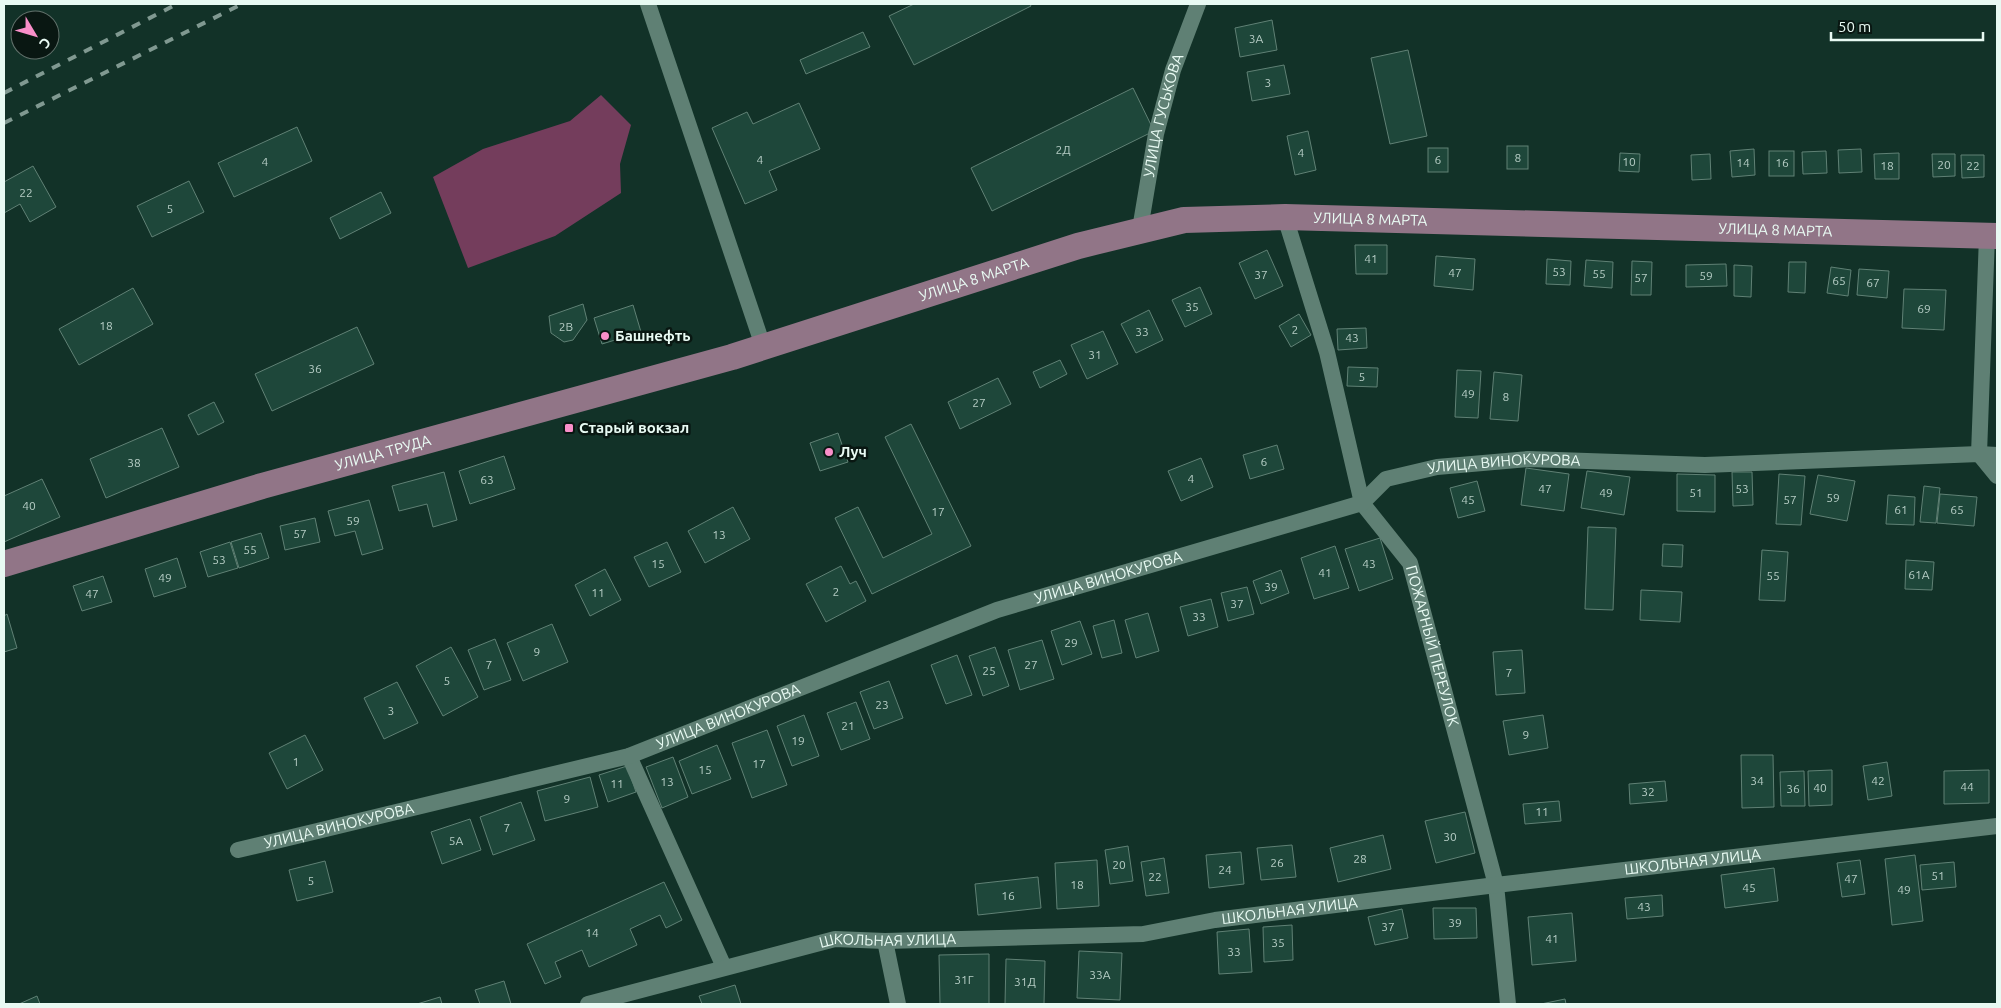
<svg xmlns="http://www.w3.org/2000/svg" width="2001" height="1008" font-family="Ubuntu,sans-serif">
<rect width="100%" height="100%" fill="#123228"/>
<path fill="#743d5c" d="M601,95L631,125L620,164L621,193L555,236L468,268L433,177L483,149L570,121Z"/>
<g fill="#1e473a" stroke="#608175">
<path d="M914,4H1030L1031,6L914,65L889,16Z"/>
<path d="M1272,20L1277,50L1240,57L1235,28Z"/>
<path d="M863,32L870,47L806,74L800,60Z"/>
<path d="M1408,50L1427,136L1390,144L1371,58Z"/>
<path d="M1284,65L1290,94L1252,101L1247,72Z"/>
<path d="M1133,88L1154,131L992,211L971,168Z"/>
<path d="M799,103L820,149L769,171L777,190L745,204L712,128L747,112L753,124Z"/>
<path d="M297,127L312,161L234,197L218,163Z"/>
<path d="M1308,131L1316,170L1295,175L1287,136Z"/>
<rect x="1507" y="146" width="21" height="23"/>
<rect x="1428" y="148" width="20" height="24"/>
<path d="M1754,149L1755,175L1732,177L1730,151Z"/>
<path d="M1861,149L1862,172L1839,173L1838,150Z"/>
<rect x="1769" y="151" width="25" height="25"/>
<path d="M1826,151L1827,173L1803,174L1802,152Z"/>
<path d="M1620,153L1640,154L1639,172L1619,171Z"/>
<path d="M1899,153V179H1875L1874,154Z"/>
<path d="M1710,154L1711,179L1692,180L1691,155Z"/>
<path d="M1932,154H1955V176L1933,177Z"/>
<path d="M1961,155H1984V177L1962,178Z"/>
<path d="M33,166L56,207L30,222L20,204L4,213V182Z"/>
<path d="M189,181L204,212L152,237L137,206Z"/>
<path d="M381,192L391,213L340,239L330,218Z"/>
<path d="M1355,245H1387V274H1356Z"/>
<path d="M1267,250L1283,286L1255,299L1239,263Z"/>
<path d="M1436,256L1475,259L1473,290L1434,286Z"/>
<path d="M1547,259L1571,261L1570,285L1546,284Z"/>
<path d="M1586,260L1613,262L1612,288L1584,286Z"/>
<path d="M1632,261L1652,262L1651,295H1631Z"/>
<path d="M1789,262H1806L1805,293L1788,292Z"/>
<path d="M1726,264L1727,286L1686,287V265Z"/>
<path d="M1734,265L1752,266L1751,297L1734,296Z"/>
<path d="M1831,267L1851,270L1848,296L1827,293Z"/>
<path d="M1859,269L1889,271L1887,298L1857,295Z"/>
<path d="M1200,287L1212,314L1185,327L1172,300Z"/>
<path d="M133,288L153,324L79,365L59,329Z"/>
<path d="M1904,289L1946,290L1944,330L1902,328Z"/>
<path d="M583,304L587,320L573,340L564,342L551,333L549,316Z"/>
<path d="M633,305L641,332L602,344L594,318Z"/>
<path d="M1149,310L1163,340L1136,353L1121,324Z"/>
<path d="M1299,314L1311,335L1291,347L1279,326Z"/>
<path d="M357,327L374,364L272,411L255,374Z"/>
<path d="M1366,328L1367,348L1338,350L1337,329Z"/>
<path d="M1103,331L1118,364L1087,379L1071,345Z"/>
<path d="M1060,360L1067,374L1040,388L1033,372Z"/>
<path d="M1348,367L1378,368L1377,387L1347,386Z"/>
<path d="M1457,370L1481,371L1478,418L1455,417Z"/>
<path d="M1494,372L1522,375L1518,421L1490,419Z"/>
<path d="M998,378L1011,404L960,429L948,402Z"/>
<path d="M214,402L224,422L198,435L188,415Z"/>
<path d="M911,424L971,546L872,594L835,518L858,507L883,558L932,534L885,437Z"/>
<path d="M162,428L179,467L106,498L90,459Z"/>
<path d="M838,433L848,462L820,471L810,443Z"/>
<path d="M1277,445L1284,469L1250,479L1243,455Z"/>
<path d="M504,456L515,489L470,504L459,471Z"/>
<path d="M1201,458L1213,487L1181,501L1168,471Z"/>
<path d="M1526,468L1569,474L1564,511L1521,505Z"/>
<path d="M1587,471L1630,477L1624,515L1581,508Z"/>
<path d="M444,472L457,520L433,527L427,504L399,511L392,486Z"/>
<path d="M1732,472H1752L1753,505L1733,506Z"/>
<path d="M1677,474L1715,475V512L1677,511Z"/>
<path d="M1779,474L1805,476L1801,525L1776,524Z"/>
<path d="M1818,475L1855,481L1847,521L1810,514Z"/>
<path d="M42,479L60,517L4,542V496Z"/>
<path d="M1477,481L1485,511L1458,518L1450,488Z"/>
<path d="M1924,486L1940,488L1936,523L1920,522Z"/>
<path d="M1940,494L1977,497L1974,526L1937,523Z"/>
<path d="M1888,495L1915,497L1914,525L1886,524Z"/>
<path d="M369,500L383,549L362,555L355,531L335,536L328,511Z"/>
<path d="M733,507L750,539L705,563L688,531Z"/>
<path d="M315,518L320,542L285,550L280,526Z"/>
<path d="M1588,527L1616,528L1613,610L1585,609Z"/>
<path d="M261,533L269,558L239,568L231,542Z"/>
<path d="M1380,538L1393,579L1359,591L1345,549Z"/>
<path d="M230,542L238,568L208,577L200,552Z"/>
<path d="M667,542L681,572L649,587L634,557Z"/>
<path d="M1663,544L1683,545L1682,567L1662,566Z"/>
<path d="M1335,546L1349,588L1314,599L1301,558Z"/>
<path d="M1762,550L1788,552L1785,601L1759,600Z"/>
<path d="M177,558L186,587L154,597L145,569Z"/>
<path d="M1906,560L1934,562L1932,590L1905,589Z"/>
<path d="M841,566L850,584L856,581L866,601L826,622L806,584Z"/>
<path d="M605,569L621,600L590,616L575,585Z"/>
<path d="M1281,570L1289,593L1261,604L1253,581Z"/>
<path d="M103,576L112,602L82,611L73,586Z"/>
<path d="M1247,587L1254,614L1228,621L1221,593Z"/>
<path d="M1641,590L1682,592L1680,622L1640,620Z"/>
<path d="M1211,599L1218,627L1188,636L1180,607Z"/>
<path d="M1148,613L1159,651L1136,658L1125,620Z"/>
<path d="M7,614L17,648L4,652V616Z"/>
<path d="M1114,620L1122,653L1102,658L1093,626Z"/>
<path d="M1080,621L1092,654L1062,665L1051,631Z"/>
<path d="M552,624L568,662L523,681L507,643Z"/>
<path d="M495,639L511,680L484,690L468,650Z"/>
<path d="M1042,640L1054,679L1020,690L1008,650Z"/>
<path d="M451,647L478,697L443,716L416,666Z"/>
<path d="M995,647L1009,686L983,696L969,656Z"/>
<path d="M1522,650L1525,693L1496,695L1493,652Z"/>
<path d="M957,655L972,695L946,704L931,665Z"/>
<path d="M889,681L903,718L874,729L860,692Z"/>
<path d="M397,682L418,723L384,739L364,698Z"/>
<path d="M856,702L870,739L841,750L827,713Z"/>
<path d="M804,715L819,756L792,766L777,726Z"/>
<path d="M1543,715L1548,748L1509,755L1503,721Z"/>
<path d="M767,730L787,785L752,798L732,743Z"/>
<path d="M305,735L323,770L287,789L269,753Z"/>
<path d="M717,745L731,779L692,794L679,761Z"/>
<path d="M1741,755H1773L1774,807L1742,808Z"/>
<path d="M673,757L688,797L662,808L646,767Z"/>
<path d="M1887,762L1892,796L1868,800L1863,766Z"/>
<path d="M627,766L636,792L608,802L599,775Z"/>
<path d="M1832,770V805L1809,806L1808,771Z"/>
<path d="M1989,770V803L1944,804V771Z"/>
<path d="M1804,771L1805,806H1781L1780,772Z"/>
<path d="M590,777L598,807L545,821L537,791Z"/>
<path d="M1665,781L1667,801L1630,804L1629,784Z"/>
<path d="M1559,801L1561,821L1525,824L1523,804Z"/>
<path d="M521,802L535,840L493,855L480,817Z"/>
<path d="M1465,812L1475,853L1436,863L1425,821Z"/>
<path d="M470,819L481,850L442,864L431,832Z"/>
<path d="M1383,835L1391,869L1338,882L1330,848Z"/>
<path d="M1292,845L1296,877L1261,880L1257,848Z"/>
<path d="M1128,846L1133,881L1110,884L1105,850Z"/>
<path d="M1241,852L1244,884L1209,888L1206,855Z"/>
<path d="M1915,855L1923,921L1892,925L1885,859Z"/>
<path d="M1164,858L1169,893L1146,896L1141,862Z"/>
<path d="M1097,860L1099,906L1057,909L1055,863Z"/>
<path d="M1860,860L1865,894L1842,897L1837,863Z"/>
<path d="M325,861L333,892L297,901L289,870Z"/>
<path d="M1954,862L1956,887L1922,890L1920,865Z"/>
<path d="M1774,868L1778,901L1725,908L1721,875Z"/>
<path d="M1038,877L1041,908L978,915L975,884Z"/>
<path d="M664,882L682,920L666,928L660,915L630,929L637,945L589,967L582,950L555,962L561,977L545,984L527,944Z"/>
<path d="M1662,895L1663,916L1627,919L1625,898Z"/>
<path d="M1433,908H1476L1477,938L1434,939Z"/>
<path d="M1402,909L1408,938L1375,945L1368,917Z"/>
<path d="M1572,913L1576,961L1532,965L1528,917Z"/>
<path d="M1292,925L1293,960L1264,962L1263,927Z"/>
<path d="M1249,929L1252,972L1219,974L1217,932Z"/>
<path d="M1079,951L1122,953L1120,1000L1077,998Z"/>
<path d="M989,954V1004H940L939,955Z"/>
<path d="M1006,959L1045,961L1044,1004H1005Z"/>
<path d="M504,981L511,1004H480L475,990Z"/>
<path d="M735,985L741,1004H702L699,996Z"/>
<path d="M37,996L40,1004H19Z"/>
<path d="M440,997L442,1004H417Z"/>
<path d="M1565,999L1566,1004H1541Z"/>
</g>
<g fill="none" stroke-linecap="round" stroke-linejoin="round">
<g stroke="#5f8074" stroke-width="16">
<path d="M648,4L763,346"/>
<path id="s1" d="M1285,217L1327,352L1362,503L1410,563L1496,885L1508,1004"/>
<path id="s2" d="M1140,229L1156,134L1173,70L1198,4"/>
<path d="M1987,236L1979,454L1997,476"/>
<path d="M629,756L724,967"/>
<path id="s3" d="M238,850L629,756L997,610L1362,503L1386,479L1437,467L1528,459L1705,465L1979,454L1997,455"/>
<path d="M885,941L898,1004"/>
<path id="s4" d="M588,1004L835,939L885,941L1143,934L1215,920L1496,885L1997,826"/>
</g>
<path stroke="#917587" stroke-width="26" id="s5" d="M4,564L262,486L732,357L1078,246L1184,220L1285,217L1997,236"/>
<g stroke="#809991" stroke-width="4" stroke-dasharray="9 9" stroke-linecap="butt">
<path d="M4,93L177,4"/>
<path d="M4,123L242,4"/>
</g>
</g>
<g fill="#f98fc9" stroke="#091712" stroke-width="2">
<circle cx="605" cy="336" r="5"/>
<rect x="564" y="423" width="10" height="10" rx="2.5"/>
<circle cx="829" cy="452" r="5"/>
</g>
<g text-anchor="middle" stroke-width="5" stroke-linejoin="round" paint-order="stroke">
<g font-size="12" fill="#b6cdc5">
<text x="1256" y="43">3А</text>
<text x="1268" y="87">3</text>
<text x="1063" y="154">2Д</text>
<text x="1301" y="157">4</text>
<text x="1518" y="162">8</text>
<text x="760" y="164">4</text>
<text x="1438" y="164">6</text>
<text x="265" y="166">4</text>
<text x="1629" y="166">10</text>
<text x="1743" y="167">14</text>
<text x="1782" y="167">16</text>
<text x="1944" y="169">20</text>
<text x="1887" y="170">18</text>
<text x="1973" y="170">22</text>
<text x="26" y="197">22</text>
<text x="170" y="213">5</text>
<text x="1371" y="263">41</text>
<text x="1559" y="276">53</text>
<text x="1455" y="277">47</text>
<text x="1599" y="278">55</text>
<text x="1261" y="279">37</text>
<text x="1706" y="280">59</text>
<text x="1641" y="282">57</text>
<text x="1839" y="285">65</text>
<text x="1873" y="287">67</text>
<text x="1192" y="311">35</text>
<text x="1924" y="313">69</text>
<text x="106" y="330">18</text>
<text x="566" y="331">2В</text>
<text x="1295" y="334">2</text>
<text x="1142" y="336">33</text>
<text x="1352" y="342">43</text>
<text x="1095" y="359">31</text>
<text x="315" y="373">36</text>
<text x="1362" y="381">5</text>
<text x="1468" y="398">49</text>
<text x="1506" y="401">8</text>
<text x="979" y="407">27</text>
<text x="1264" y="466">6</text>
<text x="134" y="467">38</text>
<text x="1191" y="483">4</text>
<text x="487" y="484">63</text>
<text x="1545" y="493">47</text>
<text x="1742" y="493">53</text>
<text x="1606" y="497">49</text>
<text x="1696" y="497">51</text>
<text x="1833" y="502">59</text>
<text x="1468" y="504">45</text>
<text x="1790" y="504">57</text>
<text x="29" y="510">40</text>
<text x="1901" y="514">61</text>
<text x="1957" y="514">65</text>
<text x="938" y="516">17</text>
<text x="353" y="525">59</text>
<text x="300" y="538">57</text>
<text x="719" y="539">13</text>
<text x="250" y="554">55</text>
<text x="219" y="564">53</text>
<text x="658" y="568">15</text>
<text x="1369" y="568">43</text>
<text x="1325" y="577">41</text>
<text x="1919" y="579">61А</text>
<text x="1773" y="580">55</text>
<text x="165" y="582">49</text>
<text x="1271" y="591">39</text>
<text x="836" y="596">2</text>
<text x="598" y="597">11</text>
<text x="92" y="598">47</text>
<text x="1237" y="608">37</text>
<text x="1199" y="621">33</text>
<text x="1071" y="647">29</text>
<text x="537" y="656">9</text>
<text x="489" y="669">7</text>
<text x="1031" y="669">27</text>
<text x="989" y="675">25</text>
<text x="1509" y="677">7</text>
<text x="447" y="685">5</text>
<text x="882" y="709">23</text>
<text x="391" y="715">3</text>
<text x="848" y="730">21</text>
<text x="1526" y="739">9</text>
<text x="798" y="745">19</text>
<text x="296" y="766">1</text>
<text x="759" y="768">17</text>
<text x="705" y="774">15</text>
<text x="1757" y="785">34</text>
<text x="1878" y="785">42</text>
<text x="667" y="786">13</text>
<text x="617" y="788">11</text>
<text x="1967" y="791">44</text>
<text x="1820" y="792">40</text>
<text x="1793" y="793">36</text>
<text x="1648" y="796">32</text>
<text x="567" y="803">9</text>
<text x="1542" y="816">11</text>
<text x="507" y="832">7</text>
<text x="1450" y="841">30</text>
<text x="456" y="845">5А</text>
<text x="1360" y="863">28</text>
<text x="1277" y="867">26</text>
<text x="1119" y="869">20</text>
<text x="1225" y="874">24</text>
<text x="1938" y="880">51</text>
<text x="1155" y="881">22</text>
<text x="1851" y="883">47</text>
<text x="311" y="885">5</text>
<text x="1077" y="889">18</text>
<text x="1749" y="892">45</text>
<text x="1904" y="894">49</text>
<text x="1008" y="900">16</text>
<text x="1644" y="911">43</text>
<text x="1455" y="927">39</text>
<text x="1388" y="931">37</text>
<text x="592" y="937">14</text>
<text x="1552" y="943">41</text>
<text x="1278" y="947">35</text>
<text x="1234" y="956">33</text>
<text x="1100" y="979">33А</text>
<text x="964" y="984">31Г</text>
<text x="1025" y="986">31Д</text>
</g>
<g font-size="15" fill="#e8faf3" stroke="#091712">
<text dy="5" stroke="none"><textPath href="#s2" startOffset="116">УЛИЦА ГУСЬКОВА</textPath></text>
<text dy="5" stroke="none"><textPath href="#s5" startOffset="1416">УЛИЦА 8 МАРТА</textPath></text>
<text dy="5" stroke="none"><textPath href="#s5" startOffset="1821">УЛИЦА 8 МАРТА</textPath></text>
<text dy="5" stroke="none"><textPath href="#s5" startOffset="1011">УЛИЦА 8 МАРТА</textPath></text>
<text dy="5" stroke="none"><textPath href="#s5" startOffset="395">УЛИЦА ТРУДА</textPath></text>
<text dy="5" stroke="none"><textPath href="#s3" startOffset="1332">УЛИЦА ВИНОКУРОВА</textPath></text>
<text dy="5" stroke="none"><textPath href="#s3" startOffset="914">УЛИЦА ВИНОКУРОВА</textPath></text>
<text dy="5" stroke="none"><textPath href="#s1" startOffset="459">ПОЖАРНЫЙ ПЕРЕУЛОК</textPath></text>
<text dy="5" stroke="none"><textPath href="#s3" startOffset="509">УЛИЦА ВИНОКУРОВА</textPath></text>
<text dy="5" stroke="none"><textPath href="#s3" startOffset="104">УЛИЦА ВИНОКУРОВА</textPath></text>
<text dy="5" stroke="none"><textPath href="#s4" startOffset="1118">ШКОЛЬНАЯ УЛИЦА</textPath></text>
<text dy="5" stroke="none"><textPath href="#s4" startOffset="712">ШКОЛЬНАЯ УЛИЦА</textPath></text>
<text dy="5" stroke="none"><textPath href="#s4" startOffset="308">ШКОЛЬНАЯ УЛИЦА</textPath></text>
</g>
<g font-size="15" font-weight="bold" fill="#e8faf3" stroke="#091712" text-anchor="start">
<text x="615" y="341">Башнефть</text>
<text x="579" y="433">Старый вокзал</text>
<text x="839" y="457">Луч</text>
</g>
</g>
<rect width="2001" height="1008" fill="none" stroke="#e8faf3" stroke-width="10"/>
<g transform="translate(35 35) rotate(128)"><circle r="24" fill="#091712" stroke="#62726c"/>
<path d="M0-4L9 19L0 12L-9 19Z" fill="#f98fc9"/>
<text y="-8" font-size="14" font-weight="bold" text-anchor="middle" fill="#e8faf3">С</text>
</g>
<path d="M1831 32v8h152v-8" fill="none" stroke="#e8faf3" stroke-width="2.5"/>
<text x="1838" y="32" font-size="15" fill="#e8faf3" stroke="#091712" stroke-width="4" paint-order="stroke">50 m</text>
</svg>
